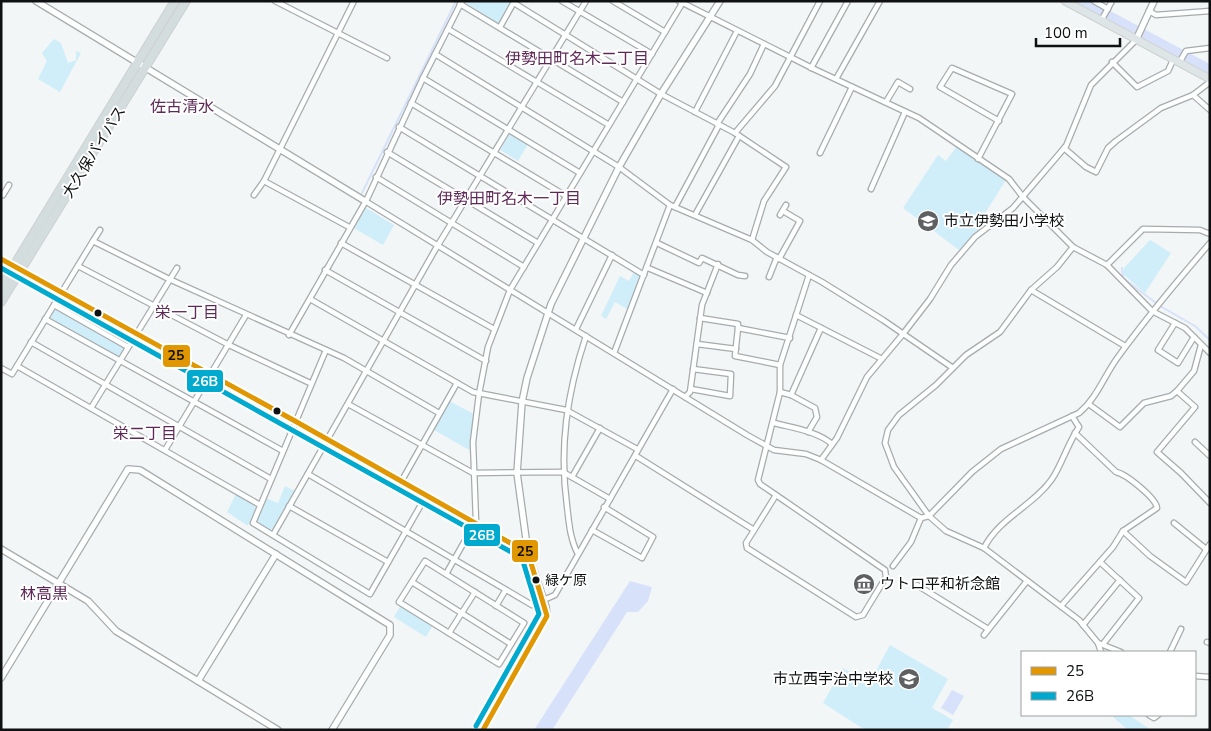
<svg xmlns="http://www.w3.org/2000/svg" width="1211" height="731" font-family="'Nunito Sans','Noto Sans JP',sans-serif">
<rect width="100%" height="100%" fill="#f2f6f7"/>
<g fill="#d0eef9">
<path d="M463,1H513L499,25Z"/>
<path d="M54,39L61,43L68,63L76,60V51L81,53L60,92L38,79L47,61L42,53Z"/>
<path d="M510,133L528,144L518,161L500,150Z"/>
<path d="M957,146L1006,180L982,218L986,223L959,250L903,208L938,155L946,161Z"/>
<path d="M363,206L394,225L383,245L352,227Z"/>
<path d="M1150,240L1171,253L1145,293L1123,274L1124,268Z"/>
<path d="M634,272L641,276L627,309L615,302L606,319L601,316L620,276L629,281Z"/>
<path d="M55,308L126,347L118,357L50,320Z"/>
<path d="M449,401L474,414L471,451L434,430Z"/>
<path d="M285,486L295,491L274,528L270,530L258,523L257,520L266,498L278,503Z"/>
<path d="M236,494L256,507L248,526L227,512Z"/>
<path d="M401,605L433,625L426,637L394,617Z"/>
<path d="M890,645L948,679L932,708L953,720L947,730H865L823,703L843,668L870,682Z"/>
<path d="M1114,715H1129L1151,730H1128L1113,717Z"/>
</g>
<g fill="#d7e2fa">
<path d="M630,581L652,587L648,601L638,612H627L552,730H534Z"/>
<path d="M952,690L964,696L953,715L941,708Z"/>
</g>
<g fill="none" stroke-linecap="round" stroke-linejoin="round">
<g stroke="#d7e2fa" stroke-width="2">
<path d="M362,193L456,1"/>
<path d="M1122,268L1123,278L1160,306L1195,326L1210,340"/>
</g>
<path stroke="#d7e2fa" stroke-width="10" d="M1081,1L1210,70"/>
<g stroke="#a8abac" stroke-width="7">
<g id="minor">
<path d="M275,1L387,58"/>
<path d="M562,1L652,54"/>
<path d="M613,1L665,32"/>
<path d="M679,1L816,70L919,118L1009,179L1023,197L1073,247L1107,265L1152,311L1185,328L1210,353"/>
<path d="M1094,1L1108,9"/>
<path d="M514,3L661,94L735,133L786,167L764,201L752,240"/>
<path d="M460,4L623,102"/>
<path d="M1149,11L1156,15L1210,11"/>
<path d="M1101,21L1112,1"/>
<path d="M500,27L514,2"/>
<path d="M448,29L609,125"/>
<path d="M435,54L619,167L670,205L752,240L767,252L822,282L883,320L953,368"/>
<path d="M1112,62L1137,87L1168,71L1173,60"/>
<path d="M1179,63L1186,51L1210,48"/>
<path d="M811,68L848,1"/>
<path d="M423,78L580,173"/>
<path d="M836,79L880,1"/>
<path d="M1193,95L1210,110"/>
<path d="M886,102L898,82L910,89"/>
<path d="M411,103L566,196"/>
<path d="M695,112L737,31"/>
<path d="M717,124L750,74L764,44"/>
<path d="M399,127L644,275"/>
<path d="M735,133L775,86L820,1"/>
<path d="M1064,148L1086,167L1096,172L1108,148L1116,141L1161,108L1193,95L1210,82"/>
<path d="M387,152L538,243"/>
<path d="M820,153L852,87"/>
<path d="M978,159L1012,94L952,68L940,87L999,121"/>
<path d="M376,177L524,267"/>
<path d="M871,189L905,112"/>
<path d="M3,195L9,185"/>
<path d="M254,195L264,181"/>
<path d="M365,201L747,435L774,450L806,454L821,460L921,518L929,516L972,472L1001,449L1079,413C1097,398 1104,376 1118,357C1147,317 1178,280 1210,243"/>
<path d="M675,207L719,125"/>
<path d="M695,215L739,136"/>
<path d="M780,215L786,205"/>
<path d="M349,227L264,181L354,1"/>
<path d="M93,241L100,230"/>
<path d="M341,243L494,329"/>
<path d="M657,243L699,263L702,258L738,275L745,276"/>
<path d="M1073,247L1057,267L1031,290L1000,332L966,355L936,385L899,415L888,430L885,443L894,467L929,516L946,531L984,548L1079,620L1098,643L1121,652"/>
<path d="M779,259L800,221L783,211"/>
<path d="M1107,265L1143,229L1200,230L1210,234"/>
<path d="M78,266L229,345L310,383"/>
<path d="M648,268L707,293"/>
<path d="M325,270L486,361"/>
<path d="M769,277L777,257"/>
<path d="M1031,290L1125,346"/>
<path d="M310,299L473,392L566,410L637,449"/>
<path d="M54,305L128,347"/>
<path d="M796,315L882,359"/>
<path d="M700,318L738,324V328"/>
<path d="M45,319L283,451"/>
<path d="M1175,323L1158,350L1178,363L1194,337"/>
<path d="M576,329L612,255"/>
<path d="M289,335L367,199L423,78L462,1"/>
<path d="M31,342L271,479"/>
<path d="M697,344L736,349"/>
<path d="M326,350L253,523L370,594L426,496"/>
<path d="M614,353L670,205"/>
<path d="M780,365L735,356L738,328L790,338"/>
<path d="M17,366L260,505"/>
<path d="M1,368L12,374L93,241L169,279L344,358L439,413"/>
<path d="M691,389L730,396L731,374L693,369"/>
<path d="M1177,391L1195,407L1157,452L1181,473L1210,503"/>
<path d="M780,392L791,395L815,408L817,417L808,432"/>
<path d="M791,395L821,328"/>
<path d="M685,397L690,392L702,305L718,264"/>
<path d="M348,404L473,473L563,472L610,499"/>
<path d="M1090,405L1120,427L1144,403L1171,396L1177,391L1194,371L1201,345"/>
<path d="M91,408L177,268"/>
<path d="M774,423C793,428 817,431 832,444"/>
<path d="M1195,442L1210,456"/>
<path d="M165,450L246,315"/>
<path d="M636,456L754,530"/>
<path d="M821,460L837,438L867,377L903,334L930,299L951,265L975,237L1013,208L1066,146L1091,85L1136,40"/>
<path d="M308,474L532,605L555,595L673,389"/>
<path d="M572,477L600,428"/>
<path d="M401,482L457,383"/>
<path d="M776,495L746,543L747,548L856,617L863,615L886,577L885,570L776,495L760,484L758,480L780,392V365L809,275"/>
<path d="M289,506L388,562"/>
<path d="M1174,523L1206,549"/>
<path d="M592,530L642,558L653,537L604,507"/>
<path d="M1123,531L1150,556L1186,582L1210,544"/>
<path d="M273,535L435,250L586,1"/>
<path d="M984,548C999,518 1033,506 1052,479C1062,464 1067,445 1079,427L1072,416"/>
<path d="M578,554C570,539 569,523 567,506C559,447 567,393 586,336"/>
<path d="M425,561L524,623L499,664L399,602Z"/>
<path d="M1100,562L1139,598L1103,644"/>
<path d="M893,566L911,542L921,518"/>
<path d="M446,574L476,521L473,442L479,394L488,347L510,290L683,2"/>
<path d="M412,582L511,644"/>
<path d="M917,585L988,629"/>
<path d="M496,606L505,591"/>
<path d="M1061,606L1113,547L1123,531L1157,508C1156,498 1126,474 1116,472L1075,433"/>
<path d="M1083,625L1120,580"/>
<path d="M449,633L475,592"/>
<path d="M984,635L1027,581"/>
<path d="M1207,642L1210,643"/>
<path d="M1098,643L1101,652"/>
<path d="M1170,652L1181,629"/>
<path d="M1195,676L1210,677"/>
<path d="M1149,715L1154,718L1158,715"/>
</g>
</g>
<g stroke="#a8abac" stroke-width="8">
<g id="tertiary">
<path d="M36,1L365,201"/>
<path d="M1136,40L1154,1"/>
<path d="M1,259L295,421L528,553"/>
<path d="M1,549L88,601L116,631L278,730"/>
<path d="M1,678L128,469L140,470L390,625V635L332,730"/>
<path d="M198,681L276,554"/>
<path d="M483,730L547,616L546,607L528,553L517,473L522,402L527,378L551,304L619,167L661,94L720,1"/>
</g>
</g>
<g stroke="#cfd1d1" stroke-width="9">
<path id="primary" d="M1065,1L1210,79"/>
</g>
<g stroke="#cfd1d1" stroke-width="10">
<g id="trunk">
<path d="M1,287L175,1"/>
<path d="M1,302L186,1"/>
</g>
</g>
<use href="#minor" stroke="#fdfefe" stroke-width="4.5"/>
<use href="#tertiary" stroke="#fdfefe" stroke-width="5.5"/>
<use href="#primary" stroke="#dee5e6" stroke-width="7"/>
<use href="#trunk" stroke="#d3ddde" stroke-width="8"/>
<g stroke="#fff" stroke-width="9">
<path id="bus-1" d="M1,259L295,421L528,553L547,616L483,730"/>
</g>
<g stroke="#fff" stroke-width="9">
<path id="bus-2" d="M1,268L522,558L539,614L476,726"/>
</g>
<use href="#bus-1" stroke="#e09702" stroke-width="5"/>
<use href="#bus-2" stroke="#00a9ce" stroke-width="5"/>
</g>
<defs>
<g id="school-disc" transform="scale(1.125)"><circle r="9.5" fill="#5e6062" stroke="#fff"/><path d="M0-5L7-2L0 1L-7-2ZM-4 1L0 2.5L4 1V4Q0 6-4 4Z" fill="#fff"/></g>
<g id="museum-disc" transform="scale(1.125)"><circle r="9.5" fill="#5e6062" stroke="#fff"/><path d="M0-6L6-3V-2H-6V-3ZM-5-1h2V3h-2ZM-1-1h2V3h-2ZM3-1h2V3H3ZM-6 4H6V6H-6Z" fill="#fff"/></g>
</defs>
<g fill-rule="evenodd">
<use href="#school-disc" x="928" y="221"/>
<use href="#museum-disc" x="864" y="584"/>
<use href="#school-disc" x="909" y="679"/>
</g>
<g fill="#0e1011" stroke="#fff" stroke-width="2">
<circle cx="98" cy="313" r="4.5"/>
<circle cx="277" cy="411" r="4.5"/>
<circle cx="536" cy="580" r="4.5"/>
</g>
<g text-anchor="middle" stroke-width="4" stroke-linejoin="round" paint-order="stroke">
<g font-size="14" fill="#0e1011" stroke="#fff" text-anchor="start">
<text x="545" y="585">緑ケ原</text>
</g>
<g font-size="15" fill="#0e1011" stroke="#fff">
<text transform="translate(94 152) rotate(-58)" y="5">大久保バイパス</text>
</g>
<g font-size="15" fill="#0e1011" stroke="#fff" text-anchor="start">
<text x="944" y="226">市立伊勢田小学校</text>
<text x="880" y="589">ウトロ平和祈念館</text>
<text x="893" y="684" text-anchor="end">市立西宇治中学校</text>
</g>
<g font-size="16" fill="#5f2957" stroke="#fff">
<text x="577" y="64">伊勢田町名木二丁目</text>
<text x="182" y="112">佐古清水</text>
<text x="509" y="204">伊勢田町名木一丁目</text>
<text x="187" y="318">栄一丁目</text>
<text x="145" y="439">栄二丁目</text>
<text x="44" y="599">林高黒</text>
</g>
</g>
<g stroke="#fff" stroke-width="2">
<rect x="162" y="344" width="29" height="24" rx="5" fill="#e09702"/>
<rect x="186" y="369" width="38" height="24" rx="5" fill="#00a9ce"/>
<rect x="463" y="523" width="38" height="24" rx="5" fill="#00a9ce"/>
<rect x="511" y="539" width="28" height="24" rx="5" fill="#e09702"/>
</g>
<g font-size="14" text-anchor="middle" font-weight="bold" fill="#fff">
<text x="205" y="386">26B</text>
<text x="482" y="540">26B</text>
</g>
<g font-size="14" text-anchor="middle" font-weight="bold" fill="#111">
<text x="176" y="360">25</text>
<text x="525" y="556">25</text>
</g>
<rect width="1211" height="731" fill="none" stroke="#0e1011" stroke-width="5"/>
<rect x="1021" y="651" width="175" height="65" fill="#ffffff" stroke="#9f9fa0"/>
<rect x="1031" y="667" width="25" height="8" fill="#e09702" stroke="#9f9fa0"/>
<text x="1066" y="676" font-size="15" fill="#0e1011">25</text>
<rect x="1031" y="692" width="25" height="8" fill="#00a9ce" stroke="#9f9fa0"/>
<text x="1066" y="701" font-size="15" fill="#0e1011">26B</text>
<path d="M1036 38v8h84v-8" fill="none" stroke="#0e1011" stroke-width="2.5"/>
<text x="1044" y="38" font-size="15" fill="#0e1011" stroke="#ffffff" stroke-width="4" paint-order="stroke">100 m</text>
</svg>
